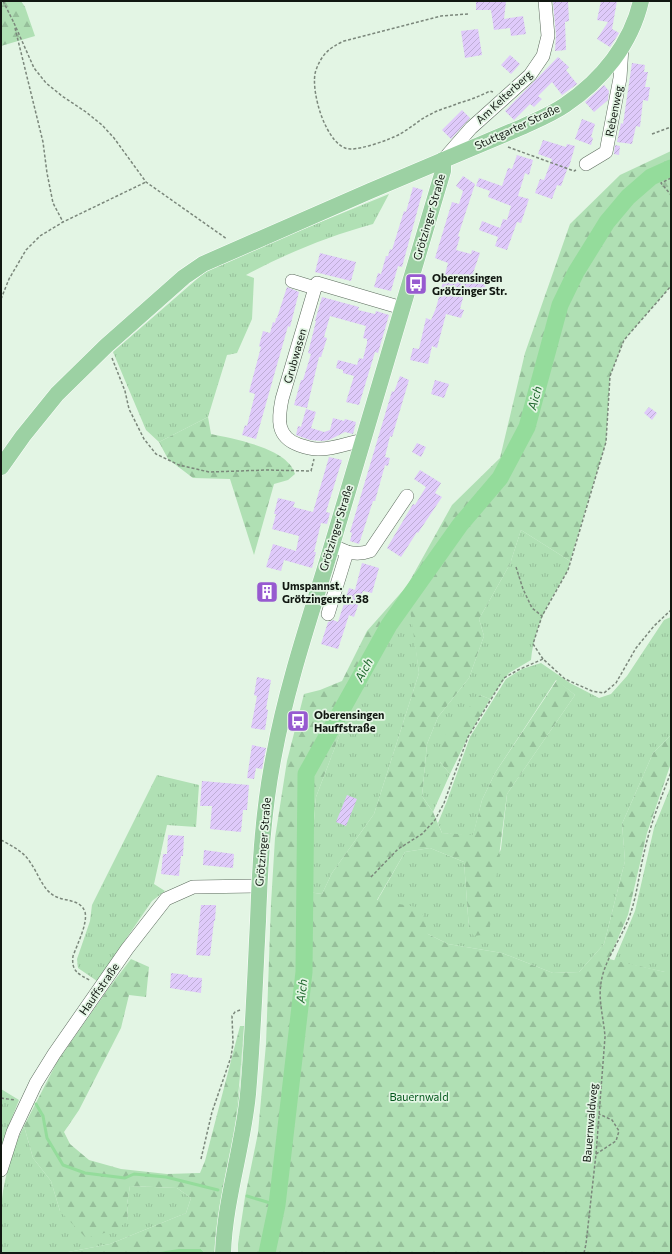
<svg xmlns="http://www.w3.org/2000/svg" width="672" height="1254" font-family="Commissioner,sans-serif">
<defs>
<pattern id="grass-tufts" width="24" height="20" patternUnits="userSpaceOnUse"><rect width="24" height="20" fill="#b0e0b4"/><path d="M3 7l-1-3M5 7V3M7 7l1-3M15 17l-1-3M17 17v-4M19 17l1-3" fill="none" stroke="#96bf9a"/></pattern>
<pattern id="forest-firs" width="22" height="20" patternUnits="userSpaceOnUse"><rect width="22" height="20" fill="#b0e0b4"/><path d="M5 1l3.5 6h-7zM16 11l3.5 6h-7z" fill="#96bf9a"/></pattern>
<pattern id="water-rules" width="6" height="5" patternUnits="userSpaceOnUse"><rect width="6" height="5" fill="#94dc9b"/><path d="M0 2.5h6" fill="none" stroke="#7fbc84"/></pattern>
<pattern id="building-hatch" width="6" height="6" patternUnits="userSpaceOnUse"><rect width="6" height="6" fill="#dfcafa"/><path d="M-1 1l2-2M0 6l6-6M5 7l2-2" fill="none" stroke="#beadd5"/></pattern>
</defs>
<rect width="100%" height="100%" fill="#e3f5e4"/>
<g fill="url(#grass-tufts)">
<path d="M389,194L373,224C329,236 287,253 246,275L254,278L252,319L237,353L227,355L208,417L159,442L146,430L113,352L205,272L247,252Z"/>
<path d="M521,530L570,561L568,570C550,601 535,623 531,660L509,673L490,699L480,695L440,762L450,774L433,812L422,796L427,744L438,717L469,678L484,636L479,619L510,564Z"/>
<path d="M410,601L419,673L374,814L332,873L322,894L308,892L316,797L353,700Z"/>
<path d="M671,617V735L653,753L622,824L625,861L604,944L579,972L553,973L502,953L448,944L428,934L377,901L405,852L430,848L464,862L469,929L501,849L507,794L575,695L556,680L495,773L482,800L473,836L442,833L438,823L447,801L470,737L506,679L522,669L541,663L570,683L599,698L611,694L627,676L664,620Z"/>
<path d="M157,775L199,785L196,827L167,825L154,884L165,891L152,901L97,981L78,968L77,959L90,921L92,905Z"/>
<path d="M671,786V972H665L614,961L635,911L654,828Z"/>
<path d="M244,1026H247L245,1071L218,1253H214L216,1232L240,1085Z"/>
<path d="M1,1089L19,1100L11,1120L1,1149Z"/>
<path d="M24,1126L33,1158L51,1181L60,1211L128,1221L127,1204L130,1186L177,1188L191,1198L186,1213L110,1244L63,1253H1C1,1232 0,1211 3,1191C7,1168 14,1146 24,1126Z"/>
</g>
<g fill="url(#forest-firs)" fill-rule="evenodd">
<path d="M1,1H21L25,7L35,36L1,46Z"/>
<path d="M671,151V286L624,340L610,376L606,442L570,561L521,530L510,564L479,619L484,636L469,678L438,717L427,744L422,796L433,812L442,833L473,835L482,800L495,773L557,680L575,695L507,794L489,934L474,936L469,929L464,862L430,848L405,852L377,900L421,908L428,934L448,944L502,953L553,973L579,972L604,944L625,861L622,824L653,753L671,735V763L647,833L628,915L609,959L665,972H671V1253H238V1244L245,1197L258,1133L266,1044L271,904L275,838L287,761L304,694L320,690L342,681L367,631L407,586L452,505L500,458L525,353L570,224L620,175ZM409,602L419,673L374,814L332,873L322,894L308,892L316,797L353,700Z"/>
<path d="M208,417L211,434C234,439 288,448 295,474L288,480L274,484L254,555L230,479L193,478L168,459L159,442Z"/>
<path d="M480,695L490,699L468,737L450,774L440,762L441,739Z"/>
<path d="M131,959L149,967L146,997L129,995L121,1028L79,1110L64,1132L70,1144L89,1160L121,1169L167,1174L200,1173L205,1161L240,1026H244C241,1066 238,1105 232,1144C226,1181 217,1216 214,1253H205L201,1249L159,1252L158,1253H63L110,1244L186,1213L191,1198L177,1188L130,1186L127,1204L128,1221L115,1230L86,1238L60,1211L51,1181L33,1158L24,1126L57,1062L108,989Z"/>
</g>
<path fill="url(#water-rules)" d="M179,1249H201L205,1253H158L159,1252Z"/>
<g fill="none" stroke-linecap="round" stroke-linejoin="round">
<g stroke="#94dc9b" stroke-width="3">
<path d="M36,1104L43,1116L47,1138L63,1165L85,1173L125,1178L134,1174L166,1177L218,1190"/>
<path d="M247,1196L277,1205"/>
</g>
<path stroke="#94dc9b" stroke-width="17" d="M267,1253L277,1205L304,972L306,774L389,625L460,525L500,478L527,427L560,305L576,272L607,222L628,197L651,177L671,168"/>
</g>
<g fill="url(#building-hatch)">
<path d="M476,1H506L504,19L523,16L526,34L511,36L510,28L494,30L491,10H476Z"/>
<path d="M568,1L569,21L565,22L566,50L555,51L556,35L553,2Z"/>
<path d="M601,1H617L612,29L619,33L610,47L597,39L608,22L597,20Z"/>
<path d="M478,29L482,55L465,58L461,31Z"/>
<path d="M510,55L520,64L511,74L501,65Z"/>
<path d="M558,57L569,67L566,70L577,84L562,95L552,82L538,96L542,99L534,107L530,104L514,120L505,111Z"/>
<path d="M632,63L645,65L644,72H648L645,87H650L648,101L643,100L640,127L636,126L632,144L617,142L621,123L623,124Z"/>
<path d="M604,85L609,91L608,100L594,112L585,102Z"/>
<path d="M462,110L470,118L451,139L442,130Z"/>
<path d="M582,119L595,124L591,137L593,138L591,145L575,139Z"/>
<path d="M543,140L566,147L567,144L575,146L569,167H568L561,186L557,185L552,199L535,193L540,179L544,180L552,159L538,154Z"/>
<path d="M615,145L620,146L619,155L614,154Z"/>
<path d="M517,155L533,160L529,175L525,173L518,196L529,199L521,223L517,222L507,250L495,246L498,237L479,230L482,221L500,228L503,219L507,220L511,206L488,197L490,191L476,186L479,178L502,186L508,168L512,169Z"/>
<path d="M463,176L475,184L458,236L460,237L456,250L471,254L472,250L480,253L472,276L487,280L483,294L479,293L478,298L464,294L460,309L464,310L461,318L446,314L437,348L432,346L428,364L410,360L413,348L419,349L426,318L431,320L436,308L448,263L435,258L452,202L459,204L463,191L456,186Z"/>
<path d="M413,187L423,190L402,267L398,266L391,291L374,287L378,273L381,274L386,256H388L390,249L392,250L404,211L406,212Z"/>
<path d="M320,253L356,262L351,281L315,272Z"/>
<path d="M287,287L299,292L290,327L288,326L256,439L242,435L245,425L247,426L255,394L249,392L261,347L259,346L263,331L270,333L273,322L275,323L276,318H277Z"/>
<path d="M322,297L359,307L358,310L375,314L376,311L389,315L378,353L375,352L359,405L346,402L354,376L343,373V370L336,368L338,360L357,365L359,358L363,359L367,343V339L363,338L366,326L330,316L324,337L327,338L321,357H319L307,408L294,405L301,380H303L311,354L308,353L316,321H315Z"/>
<path d="M400,376L409,380L392,437L390,436L385,457L390,458L388,466L385,465L375,501H373L359,544L350,541L352,533L350,532L392,391L394,392Z"/>
<path d="M435,380L449,384L444,398L431,394Z"/>
<path d="M649,407L657,413L652,420L644,413Z"/>
<path d="M306,409L316,412L311,428L324,432L330,430L333,418L344,421L345,419L356,422L353,434L345,432L329,440L322,441L310,440L296,435L298,426L301,427Z"/>
<path d="M417,443L426,447L421,457L412,452Z"/>
<path d="M329,457L342,460L326,512L330,513L327,524L321,523L314,552H316L312,568L284,560L281,571L266,567L273,544L296,551L299,536L272,529L276,514H274L278,498L295,502L293,507L313,512Z"/>
<path d="M420,470L441,483L435,493L442,497L418,533L417,532L401,557L387,548L413,504L415,505L426,487L414,479Z"/>
<path d="M362,563L379,568L372,593L363,591L354,617L349,615L338,649L321,644L328,622L333,620L338,622L349,588L355,590Z"/>
<path d="M257,677L271,680L266,709L268,710L265,730L251,728L257,696L254,695Z"/>
<path d="M252,745L266,748L262,769L256,768L254,779L247,778Z"/>
<path d="M202,781L249,785L247,810H243L241,832L210,829L212,806H200Z"/>
<path d="M347,795L357,799L346,826L336,822Z"/>
<path d="M168,835L184,836L183,856H181L179,876L161,874L163,854H167Z"/>
<path d="M204,850L234,854L233,868L203,865Z"/>
<path d="M201,905H216L215,921H214L210,956L196,955Z"/>
<path d="M171,973L188,975V977L202,978L201,993L170,988Z"/>
</g>
<g fill="none" stroke-linecap="round" stroke-linejoin="round">
<g stroke="#5c6b5d" stroke-width="14">
<g id="minor">
<path d="M443,160L471,128L530,75L543,56L548,36L545,1"/>
<path d="M586,164L606,152L620,78L622,47"/>
<path d="M292,281L315,288"/>
<path d="M363,440C348,443 332,450 317,449C311,449 305,447 299,445C276,437 278,419 282,399L315,288L317,283L402,308"/>
<path d="M347,552C356,554 362,554 370,551L407,496"/>
<path d="M328,614L347,552L340,549"/>
<path d="M1,1170L13,1132L36,1083L54,1054L127,949L166,899L193,887L259,886"/>
</g>
</g>
<g stroke="#fff" stroke-width="17">
<g id="major">
<path d="M1,467L23,436L57,394L106,346L184,277L203,264L370,191L522,127C537,120 552,114 565,105C602,80 631,44 641,1"/>
<path d="M223,1253C225,1199 243,1147 248,1094C253,1036 255,979 258,921C260,865 263,810 274,755C287,684 311,615 332,545C369,421 406,296 443,171V160"/>
</g>
</g>
<g stroke="#7b877b" stroke-width="1.5" stroke-dasharray="3 2" stroke-linecap="butt">
<path d="M3,1L14,23"/>
<path d="M468,14L441,16L344,41C329,48 322,54 316,70C309,89 327,150 351,149C363,149 389,140 400,134C411,128 420,119 431,114C440,109 450,107 459,103C470,100 480,96 490,91L493,92"/>
<path d="M14,23L34,68L46,83L62,96L86,112L102,125L114,138L146,182L227,239"/>
<path d="M15,28L43,142L47,173L53,203L63,222"/>
<path d="M652,134L671,127"/>
<path d="M508,147L574,171L576,170"/>
<path d="M671,178L661,183L671,195"/>
<path d="M1,299L9,279L26,250L40,236L63,222L146,182"/>
<path d="M112,358L125,391L129,409L144,439L156,454L179,465L209,472L267,470L311,471L314,459"/>
<path d="M516,567L523,589L532,608L542,616"/>
<path d="M543,659L533,644L542,616L568,570L606,442L610,376L624,340L671,286"/>
<path d="M1,840C12,846 23,851 30,862C38,873 42,888 53,895C63,902 80,898 85,912C88,923 77,945 73,956C71,972 79,974 91,981"/>
<path d="M371,877L398,849L422,834L435,820L444,803L468,737L504,678L518,670L543,659L565,679L592,691L604,693L616,683L636,648L654,626L671,610"/>
<path d="M1,1098L15,1100"/>
<path d="M596,1154L616,1141L619,1131L612,1120L599,1114"/>
<path d="M201,1159L212,1112L231,1057L233,1043L232,1016L235,1012L240,1010"/>
<path d="M584,1253L586,1244L596,1154L605,1037C604,1020 598,1000 601,983C604,960 622,938 630,915C637,895 639,874 644,853C650,825 661,798 671,772"/>
</g>
<use href="#minor" stroke="#fff" stroke-width="13"/>
<use href="#major" stroke="#9cd1a3" stroke-width="16"/>
</g>
<defs>
<g id="bus-square" transform="scale(1.15)"><rect x="-9" y="-9" width="18" height="18" rx="4" fill="#975ad0" stroke="#e3f5e4"/><path d="M-5-6H5V4H4V6H2V4H-2V6H-4V4H-5ZM-3.5-4V0h7V-4ZM-3.5 1.2v1.5H-2V1.2ZM2 1.2v1.5H3.5V1.2Z" fill="#fff"/></g>
<g id="building-square" transform="scale(1.15)"><rect x="-9" y="-9" width="18" height="18" rx="4" fill="#975ad0" stroke="#e3f5e4"/><path d="M-4-6H4V6H1V3H-1V6H-4ZM-2.5-4.3h1.7v1.8h-1.7ZM.8-4.3h1.7v1.8H.8ZM-2.5-1h1.7V.8h-1.7ZM.8-1h1.7V.8H.8Z" fill="#fff"/></g>
</defs>
<g fill-rule="evenodd">
<use href="#bus-square" x="416" y="284"/>
<use href="#building-square" x="267" y="592"/>
<use href="#bus-square" x="298" y="721"/>
</g>
<g text-anchor="middle" stroke-width="3.5" stroke-linejoin="round" paint-order="stroke">
<g font-size="11" fill="#111711" stroke="#e3f5e4">
<text transform="translate(504 97) rotate(-43)" y="4">Am Kelterberg</text>
<text transform="translate(614 111) rotate(-79)" y="4">Rebenweg</text>
<text transform="translate(517 127) rotate(-25)" y="4">Stuttgarter Straße</text>
<text transform="translate(429 217) rotate(-74)" y="4">Grötzinger Straße</text>
<text transform="translate(295 356) rotate(-74)" y="4">Grubwasen</text>
<text transform="translate(336 528) rotate(-73)" y="4">Grötzinger Straße</text>
<text transform="translate(263 842) rotate(-85)" y="4">Grötzinger Straße</text>
<text transform="translate(99 989) rotate(-55)" y="4">Hauffstraße</text>
<text transform="translate(590 1123) rotate(-85)" y="4">Bauernwaldweg</text>
</g>
<g font-size="11" font-weight="bold" fill="#111711" stroke="#e3f5e4" text-anchor="start">
<text x="432" y="282">Oberensingen<tspan x="432" dy="13">Grötzinger Str.</tspan></text>
<text x="282" y="590">Umspannst.<tspan x="282" dy="13">Grötzingerstr. 38</tspan></text>
<text x="314" y="719">Oberensingen<tspan x="314" dy="13">Hauffstraße</tspan></text>
</g>
<g font-size="11" fill="#03571c" stroke="#e3f5e4">
<text x="419" y="1101">Bauernwald</text>
</g>
<g font-size="12" font-style="italic" fill="#1c662b" stroke="#e3f5e4">
<text transform="translate(535 398) rotate(-75)" y="4">Aich</text>
<text transform="translate(364 670) rotate(-61)" y="4">Aich</text>
<text transform="translate(302 991) rotate(-83)" y="4">Aich</text>
</g>
</g>
<rect width="672" height="1254" fill="none" stroke="#111711" stroke-width="4"/>
</svg>
